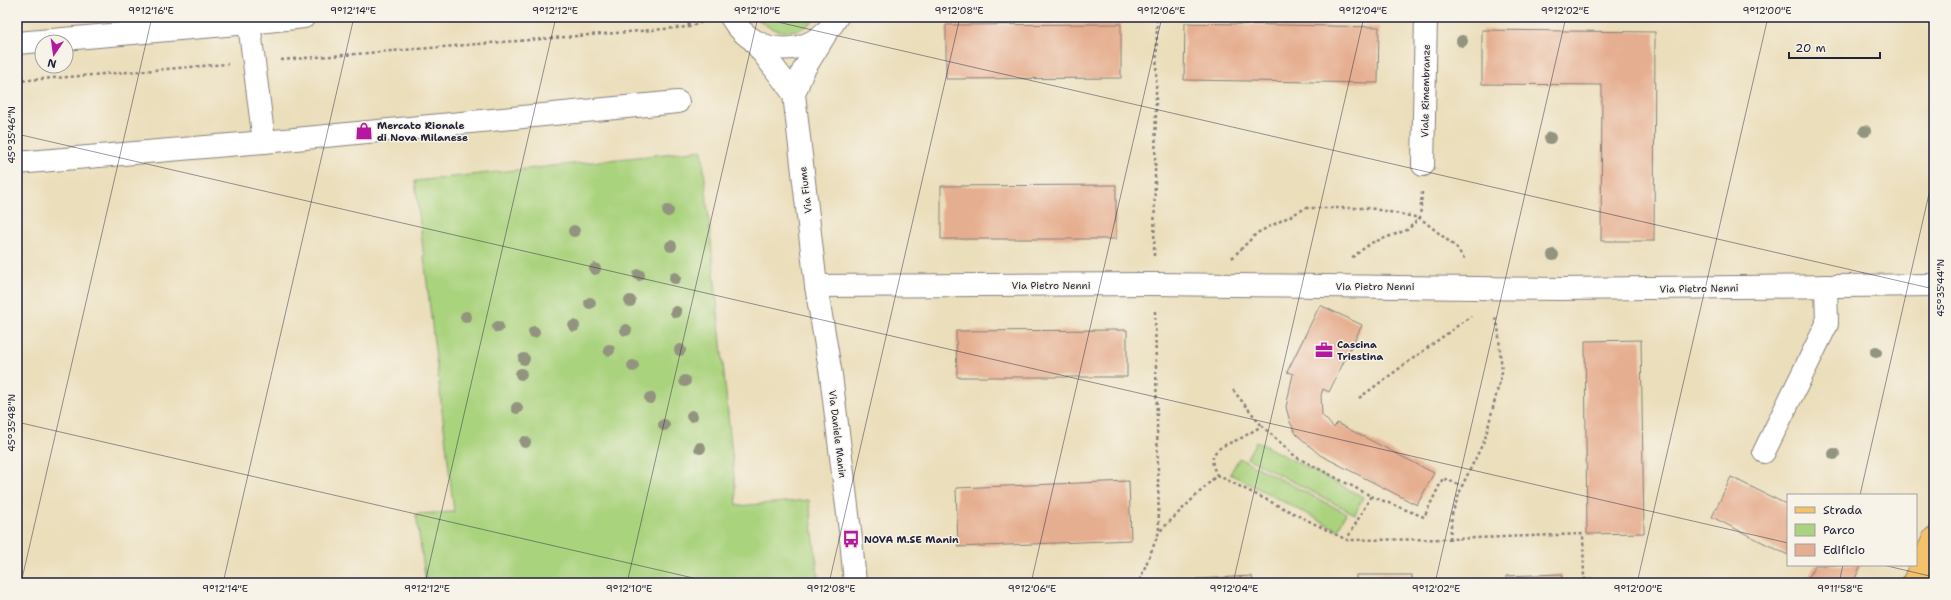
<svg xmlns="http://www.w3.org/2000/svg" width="1951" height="600" font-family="'Shantell Sans',sans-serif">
<rect width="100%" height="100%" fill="#f7f3e8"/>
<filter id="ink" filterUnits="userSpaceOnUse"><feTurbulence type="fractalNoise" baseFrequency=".025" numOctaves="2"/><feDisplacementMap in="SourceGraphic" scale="8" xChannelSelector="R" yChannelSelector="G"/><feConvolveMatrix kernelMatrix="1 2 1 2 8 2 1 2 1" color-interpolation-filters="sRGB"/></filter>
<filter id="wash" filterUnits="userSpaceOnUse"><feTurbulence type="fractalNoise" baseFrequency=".012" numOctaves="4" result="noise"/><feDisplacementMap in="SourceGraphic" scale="16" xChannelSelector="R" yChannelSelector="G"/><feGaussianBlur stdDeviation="0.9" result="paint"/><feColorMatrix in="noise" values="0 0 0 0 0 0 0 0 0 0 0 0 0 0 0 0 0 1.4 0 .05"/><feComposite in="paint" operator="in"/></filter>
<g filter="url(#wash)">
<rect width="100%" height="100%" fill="#ebdebb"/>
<g fill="#aad37e" stroke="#667a5c">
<path d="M755,17H817C808,30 786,35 771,28C765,26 760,20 755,17Z"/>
<path d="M702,150L737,506L809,500L819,583H426L416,514L454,512L415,181Z"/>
<path d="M1256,441L1363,497L1355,514L1247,458Z"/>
<path d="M1239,458L1346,513L1338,530L1230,474Z"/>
</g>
<g id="blocks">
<g fill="#e6ae90">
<path d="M1185,23L1379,27L1378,83L1184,80Z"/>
<path d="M1121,24V78L946,79V25Z"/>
<path d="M1482,30L1655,32L1654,241H1601L1602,85L1482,84Z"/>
<path d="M1116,185V239H941V186Z"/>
<path d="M1320,305L1362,325L1329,392L1323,389L1321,395L1322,415L1334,428L1337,423L1434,473L1417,505L1320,455L1296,434L1290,422L1286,407L1293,374L1287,372Z"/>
<path d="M1127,330V377H957L956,331Z"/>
<path d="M1641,340L1644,533L1587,534L1585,341Z"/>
<path d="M1731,477L1788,505V555L1712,517Z"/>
<path d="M1129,481L1131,540L958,547L956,488Z"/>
<path d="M1815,565H1861L1853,583H1806Z"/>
<path d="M1562,574V583H1506V576Z"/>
<rect x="1356" y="575" width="56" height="8"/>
<path d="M1252,576L1253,583H1197L1196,579Z"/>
</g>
</g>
</g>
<g filter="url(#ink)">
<use href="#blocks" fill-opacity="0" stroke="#86807b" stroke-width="1"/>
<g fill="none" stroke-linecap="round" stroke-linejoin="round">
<g stroke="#86807b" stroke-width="24">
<g id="minor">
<path d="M731,17C755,59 814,59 837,17"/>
<path d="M249,23L264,142"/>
<path d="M753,40L794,94L816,286L831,375L851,539L855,583"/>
<path d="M17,43L249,23L304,17"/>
<path d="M794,94L803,71L825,35"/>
<path d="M17,163L264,142L678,102"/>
<path d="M1423,165L1426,17"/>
<path d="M816,286L1154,284L1560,289L1934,285"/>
<path d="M1764,452L1827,324L1826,286"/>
</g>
</g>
<g stroke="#86807b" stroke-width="24">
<path id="major" d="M1913,583L1934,538"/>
</g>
<g stroke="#86807b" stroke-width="2.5" stroke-dasharray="3 3" stroke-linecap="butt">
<path d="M688,17L689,27"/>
<path d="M281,60L689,27L705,21"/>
<path d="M17,81L228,64"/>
<path d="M1422,192L1420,218L1456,247L1465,260"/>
<path d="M1154,256L1157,17"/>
<path d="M1232,258L1257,233L1306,208H1369L1420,218L1407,230L1371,243L1350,259"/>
<path d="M1155,311L1159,532"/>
<path d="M1233,390L1262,426"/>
<path d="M1359,398L1471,316"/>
<path d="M1217,475L1347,540L1450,539L1583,534L1584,579H1592V583"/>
<path d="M1371,496L1424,517L1443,478L1462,486"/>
<path d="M1450,539L1452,514L1462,486L1485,439L1502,372L1498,326L1494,316"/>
<path d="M1099,583L1139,582L1159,532L1217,475C1205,453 1219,447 1237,440C1246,436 1254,430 1262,426L1296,457L1371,496L1347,539"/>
</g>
<use href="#minor" stroke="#fff" stroke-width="22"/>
<use href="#major" stroke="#f3c26a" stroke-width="22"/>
</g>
<g fill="#939480">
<circle cx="1462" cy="41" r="6"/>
<circle cx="1865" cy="131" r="6"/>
<circle cx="1550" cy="138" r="6"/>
<circle cx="668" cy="211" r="6"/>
<circle cx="574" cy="231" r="6"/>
<circle cx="671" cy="246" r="6"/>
<circle cx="1553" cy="255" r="6"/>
<circle cx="595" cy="269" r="6"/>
<circle cx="639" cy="275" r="6"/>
<circle cx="675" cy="278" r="6"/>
<circle cx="630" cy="301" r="6"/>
<circle cx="590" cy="303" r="6"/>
<circle cx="676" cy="312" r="6"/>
<circle cx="466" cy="317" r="6"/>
<circle cx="574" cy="326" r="6"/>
<circle cx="498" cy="327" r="6"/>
<circle cx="626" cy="330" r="6"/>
<circle cx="534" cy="332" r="6"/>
<circle cx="609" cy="350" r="6"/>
<circle cx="680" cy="350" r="6"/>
<circle cx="1876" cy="352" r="6"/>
<circle cx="524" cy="359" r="6"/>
<circle cx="633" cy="366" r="6"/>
<circle cx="521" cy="374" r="6"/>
<circle cx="685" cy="381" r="6"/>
<circle cx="650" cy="398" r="6"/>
<circle cx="517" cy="408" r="6"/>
<circle cx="692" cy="416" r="6"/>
<circle cx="664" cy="425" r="6"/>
<circle cx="525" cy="442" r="6"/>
<circle cx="700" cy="448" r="6"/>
<circle cx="1834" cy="454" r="6"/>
</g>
</g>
<path fill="none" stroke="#22223b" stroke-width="1" stroke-opacity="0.45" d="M756,17L1934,289M17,134L1788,543M17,422L715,583M1860,495L1934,172M1883,565L1934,577M21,583L152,17M223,583L354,17M425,583L556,17M627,583L758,17M829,583L960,17M1031,583L1162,17M1233,583L1364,17M1435,583L1566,17M1637,583L1768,17M1839,583L1843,565"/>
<defs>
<g id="shop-bare" transform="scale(1.38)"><path d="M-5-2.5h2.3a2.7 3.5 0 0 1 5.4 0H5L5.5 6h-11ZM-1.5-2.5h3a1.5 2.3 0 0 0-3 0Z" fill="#b5179e" stroke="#f7f3e8" stroke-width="2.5" paint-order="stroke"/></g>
<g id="office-bare" transform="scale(1.38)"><path d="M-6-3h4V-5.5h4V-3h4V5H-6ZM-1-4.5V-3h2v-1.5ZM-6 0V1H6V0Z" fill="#b5179e" stroke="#f7f3e8" stroke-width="2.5" paint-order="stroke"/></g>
<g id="bus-bare" transform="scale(1.38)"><path d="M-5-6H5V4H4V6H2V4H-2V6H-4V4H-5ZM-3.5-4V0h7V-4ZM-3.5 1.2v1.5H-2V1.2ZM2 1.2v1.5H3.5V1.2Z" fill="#b5179e" stroke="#f7f3e8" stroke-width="2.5" paint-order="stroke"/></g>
</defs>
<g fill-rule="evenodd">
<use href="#shop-bare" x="364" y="131"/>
<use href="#office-bare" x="1324" y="350"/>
<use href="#bus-bare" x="851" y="539"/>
</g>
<g text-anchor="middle" stroke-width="3" stroke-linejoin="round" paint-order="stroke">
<g font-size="10" fill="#22223b" stroke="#f7f3e8">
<text transform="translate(1425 91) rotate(-89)" y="4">Viale Rimembranze</text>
<text transform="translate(805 190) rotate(-97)" y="4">Via Fiume</text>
<text x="1051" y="289">Via Pietro Nenni</text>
<text x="1375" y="290">Via Pietro Nenni</text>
<text transform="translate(1699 288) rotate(-1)" y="4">Via Pietro Nenni</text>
<text transform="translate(838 434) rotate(83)" y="4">Via Daniele Manin</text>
</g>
<g font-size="10" font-weight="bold" fill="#22223b" stroke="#f7f3e8" text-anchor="start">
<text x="377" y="129">Mercato Rionale<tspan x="377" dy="12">di Nova Milanese</tspan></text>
<text x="1337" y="348">Cascina<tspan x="1337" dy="12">Triestina</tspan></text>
<text x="864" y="543">NOVA M.SE Manin</text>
</g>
</g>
<rect width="1951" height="600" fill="none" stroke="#f7f3e8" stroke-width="44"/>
<rect x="1787" y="494" width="130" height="72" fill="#f7f3e8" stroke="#a29fa3"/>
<rect x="1795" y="507" width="20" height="6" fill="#f3c26a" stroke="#a29fa3"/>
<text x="1823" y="514" font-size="12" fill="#22223b">Strada</text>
<rect x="1795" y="524" width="20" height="12" fill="#aad37e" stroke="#a29fa3"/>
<text x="1823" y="534" font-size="12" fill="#22223b">Parco</text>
<rect x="1795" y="544" width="20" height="12" fill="#e6ae90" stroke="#a29fa3"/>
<text x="1823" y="554" font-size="12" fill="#22223b">Edificio</text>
<g transform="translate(54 54) rotate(193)"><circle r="19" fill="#f7f3e8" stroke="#a29fa3"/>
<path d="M0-3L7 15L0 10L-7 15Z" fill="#b5179e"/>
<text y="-6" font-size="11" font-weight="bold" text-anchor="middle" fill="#22223b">N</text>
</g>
<path d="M1789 52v6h91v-6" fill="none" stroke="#22223b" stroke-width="2"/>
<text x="1795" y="52" font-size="12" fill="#22223b" stroke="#f7f3e8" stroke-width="3" paint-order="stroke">20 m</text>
<rect x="22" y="22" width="1907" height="556" fill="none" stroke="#22223b" stroke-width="1.5"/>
<g font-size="10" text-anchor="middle" fill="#22223b">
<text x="151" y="14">9°12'16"E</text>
<text x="353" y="14">9°12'14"E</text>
<text x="555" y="14">9°12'12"E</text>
<text x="757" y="14">9°12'10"E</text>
<text x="959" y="14">9°12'08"E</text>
<text x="1161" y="14">9°12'06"E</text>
<text x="1363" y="14">9°12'04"E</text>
<text x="1565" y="14">9°12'02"E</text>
<text x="1767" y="14">9°12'00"E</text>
<text transform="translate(11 135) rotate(-90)" y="4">45°35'46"N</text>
<text transform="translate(1940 288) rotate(-90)" y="4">45°35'44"N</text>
<text transform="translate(11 423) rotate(-90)" y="4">45°35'48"N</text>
<text x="225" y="592">9°12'14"E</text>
<text x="427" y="592">9°12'12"E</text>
<text x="629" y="592">9°12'10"E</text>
<text x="831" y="592">9°12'08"E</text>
<text x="1032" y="592">9°12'06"E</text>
<text x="1234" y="592">9°12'04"E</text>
<text x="1436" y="592">9°12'02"E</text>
<text x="1638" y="592">9°12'00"E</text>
<text x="1840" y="592">9°11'58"E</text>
</g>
</svg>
